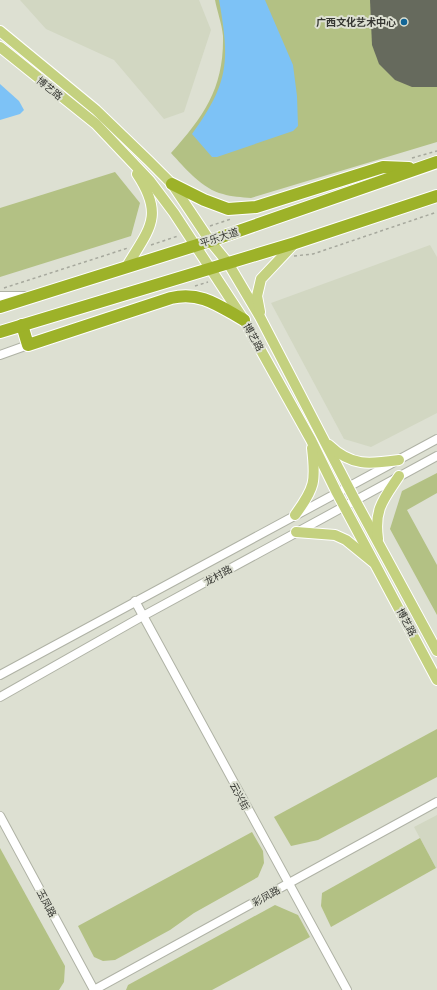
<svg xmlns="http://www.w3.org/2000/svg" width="437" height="990" font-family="'Asap Condensed','Noto Sans SC',sans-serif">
<rect width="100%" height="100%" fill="#dde0d2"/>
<g fill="#d2d7c2">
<path d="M20,0H199L211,30L184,112L164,119L114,60L46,29Z"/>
<path d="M430,245L437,257V413L371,447L344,439L271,303Z"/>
<path d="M437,815V868H436L414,827Z"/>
</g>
<g fill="#b3c184">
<path d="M215,0H437V142L251,198C242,197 231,197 223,194C202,189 185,168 171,153C204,116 224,88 223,36C222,24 217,11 215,0Z"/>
<path d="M115,172L140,203L131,236L0,277V208Z"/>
<path d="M437,473V493L407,510L437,565V615L390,529L402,491Z"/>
<path d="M437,729V777L318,840L291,846L274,817Z"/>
<path d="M252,832L263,851L264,863L258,877L194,913L170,930L115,960L103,961L94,957L78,926Z"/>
<path d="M420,838L436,868L331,927L321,906L322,893Z"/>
<path d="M0,848L65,966L64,982L59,990H0Z"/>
<path d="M275,905L298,915L310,937L212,990H126L128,985Z"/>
</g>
<g fill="#7dc2f6">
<path d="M219,0H265L293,65L297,96L298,126L293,131L217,157H212L192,134C229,83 230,61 219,0Z"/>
<path d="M0,84L19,101L24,110L20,114L0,120Z"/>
</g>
<path fill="#666a5d" d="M370,0H437V87H412L395,80L379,64L372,45Z"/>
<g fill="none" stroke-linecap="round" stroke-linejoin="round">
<g stroke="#afb2a5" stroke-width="10">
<g id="minor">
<path d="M0,296H24"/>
<path d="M0,355L28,345"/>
<path d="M135,601L347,990"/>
<path d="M0,675L437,439"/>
<path d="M0,697L143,616L437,456"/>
<path d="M0,816L94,990"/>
<path d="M94,990L437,802"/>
</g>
</g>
<g stroke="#fff" stroke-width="12">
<g id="major">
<path d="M0,31L96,110L149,161L172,184L210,241L228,263L260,317L355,500L437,651"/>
<path d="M0,47L96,124L150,181L174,213L244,320L311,440L337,493L437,680"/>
<path d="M127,266C149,229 165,216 137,174"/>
<path d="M260,312L257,296L261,279L294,244"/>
<path d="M329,445C352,467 370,464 399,460"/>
<path d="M295,515C315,488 316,481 312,448"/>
<path d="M296,532L335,535L346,540L373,562"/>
<path d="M378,539C374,509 383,500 399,476"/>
</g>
</g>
<g stroke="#fff" stroke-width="14">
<g id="highway">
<path d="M172,184L204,200L228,209L256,207L383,167L409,168"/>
<path d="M0,307L210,241L437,162"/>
<path d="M22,325L28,345L171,298C201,291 219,306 244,320"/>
<path d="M0,332L295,243L437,196"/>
</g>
</g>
<g stroke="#a6a89d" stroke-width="1.5" stroke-dasharray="3 3" stroke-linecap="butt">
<path d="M412,158L437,151"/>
<path d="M210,226L231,219"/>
<path d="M151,245L178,236"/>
<path d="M294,256L313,254L437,212"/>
<path d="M195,286L208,282"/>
<path d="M4,288L128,248"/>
</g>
<use href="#minor" stroke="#fff" stroke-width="8"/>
<use href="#major" stroke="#c4d17f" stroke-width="10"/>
<use href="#highway" stroke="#9db229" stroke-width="12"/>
</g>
<circle fill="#126596" stroke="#dde0d2" stroke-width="1.5" cx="404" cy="22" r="4"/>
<g text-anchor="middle" stroke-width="4" stroke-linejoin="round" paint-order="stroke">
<g font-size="10" font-weight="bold" fill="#363732" stroke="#dde0d2" text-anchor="end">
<text x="396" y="26">广西文化艺术中心</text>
</g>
<g font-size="10" fill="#363732" stroke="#dde0d2">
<text transform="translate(50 88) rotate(39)" y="4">博艺路</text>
<text transform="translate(219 237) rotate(-18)" y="4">平乐大道</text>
<text transform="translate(254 337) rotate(61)" y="4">博艺路</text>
<text transform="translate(218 575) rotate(-29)" y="4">龙村路</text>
<text transform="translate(407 622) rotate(62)" y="4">博艺路</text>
<text transform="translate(240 796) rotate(62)" y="4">云兴街</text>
<text transform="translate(266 896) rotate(-29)" y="4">彩凤路</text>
<text transform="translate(47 903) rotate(62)" y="4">玉凤路</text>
</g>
</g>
</svg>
